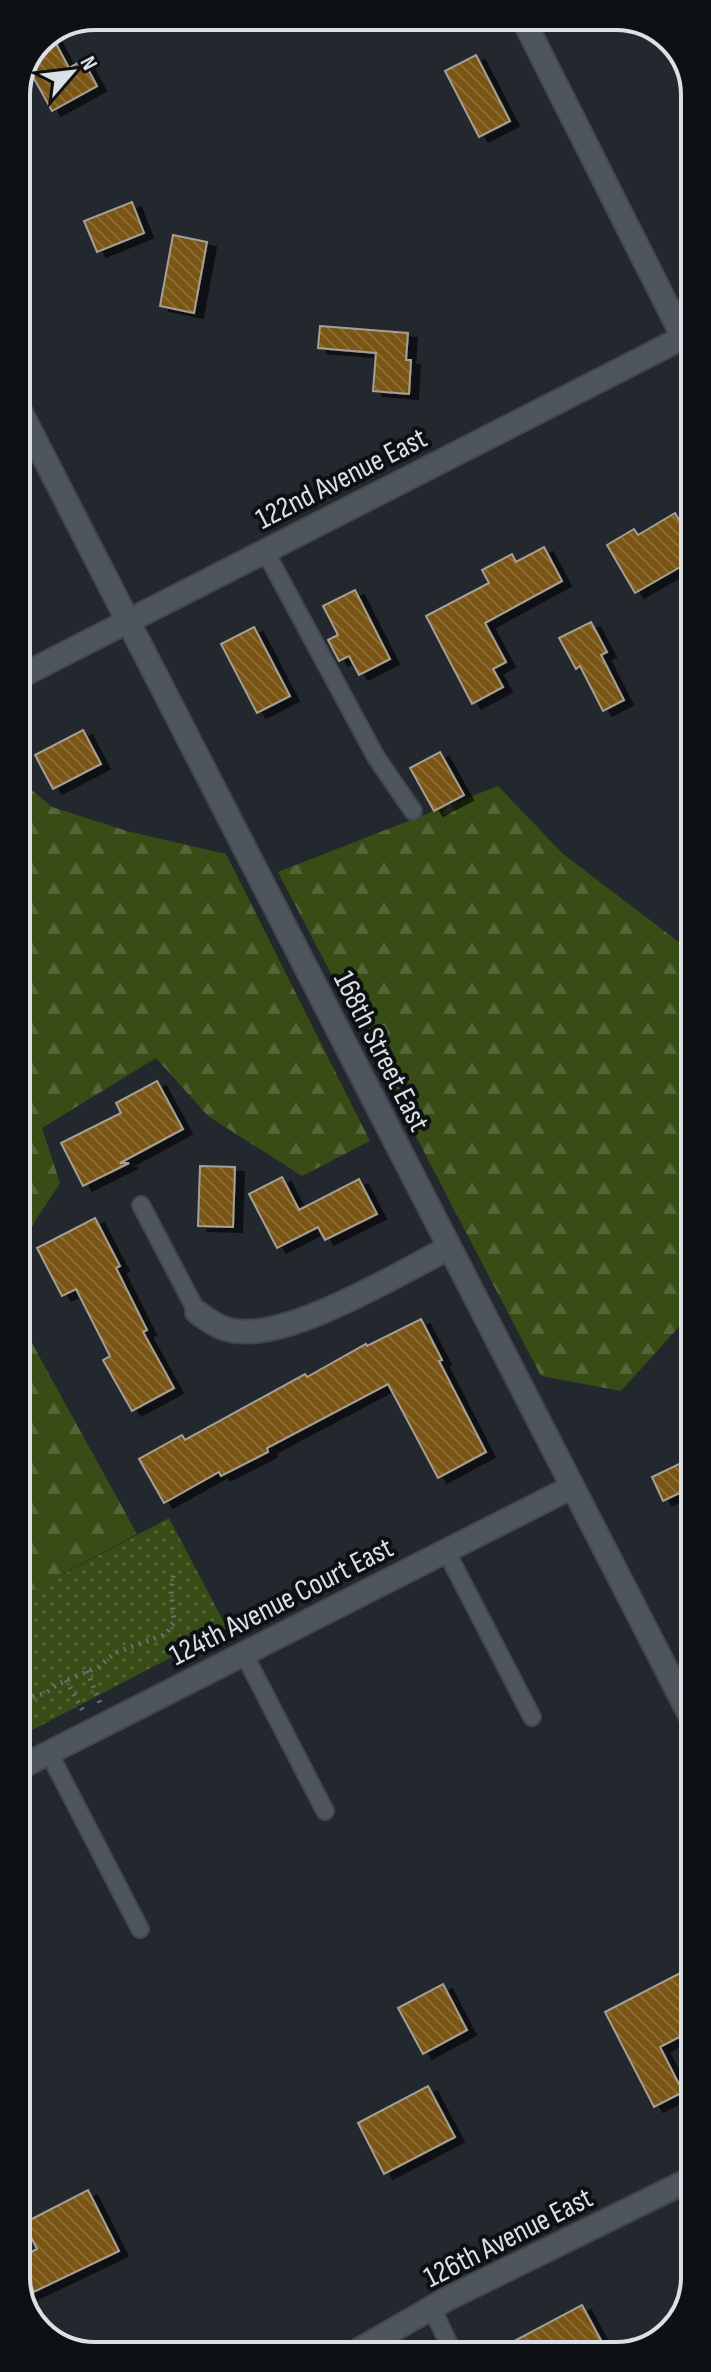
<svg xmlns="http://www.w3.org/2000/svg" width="711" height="2372" font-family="'Sofia Sans Condensed',sans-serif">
<defs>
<pattern id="forest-firs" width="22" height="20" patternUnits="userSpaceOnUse" patternTransform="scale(2)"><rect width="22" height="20" fill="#384c15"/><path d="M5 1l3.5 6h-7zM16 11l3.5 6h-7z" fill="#546537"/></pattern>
<pattern id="park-dots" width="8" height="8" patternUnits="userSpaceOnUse" patternTransform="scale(2)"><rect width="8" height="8" fill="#384c15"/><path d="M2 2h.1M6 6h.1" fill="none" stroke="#546537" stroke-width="1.8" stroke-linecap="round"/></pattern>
<pattern id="building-back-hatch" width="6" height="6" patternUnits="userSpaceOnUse" patternTransform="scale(2)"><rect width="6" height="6" fill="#795413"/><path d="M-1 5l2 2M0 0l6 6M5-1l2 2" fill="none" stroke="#8b6c35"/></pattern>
<filter id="shadow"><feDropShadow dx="9" dy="5" stdDeviation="0" flood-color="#0009"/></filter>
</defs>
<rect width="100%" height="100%" fill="#23282f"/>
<g fill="url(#forest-firs)">
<path d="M17,778L52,807L127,831L226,854L370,1141L302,1176L208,1116L156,1058L42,1128L60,1183L17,1249Z"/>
<path d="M498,786L563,854L688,949L694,950V1310L621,1391L541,1376L278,872Z"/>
<path d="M17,1316L137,1534L17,1599Z"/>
</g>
<path fill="url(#park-dots)" d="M169,1518L227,1628L17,1738V1599Z"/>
<g fill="url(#building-back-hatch)" stroke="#a69f95" stroke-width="2" filter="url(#shadow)">
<path d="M53,38L69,68L83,60L97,86L52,111L27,66L35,48Z"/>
<path d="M476,55L510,121L479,137L445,71Z"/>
<path d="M132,202L144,233L97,252L84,221Z"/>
<path d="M173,235L207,242L194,313L160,306Z"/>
<path d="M320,326L408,333L406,360H411L409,394L373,391L376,353L318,348Z"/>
<path d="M675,513L694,545V559L635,593L607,545L634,529L638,535Z"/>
<path d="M544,547L562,581L485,623L506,662L493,669L503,687L472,704L426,616L489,583L482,570L512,554L516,562Z"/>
<path d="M355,590L390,659L359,675L349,656L339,661L328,640L338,635L323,606Z"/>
<path d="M591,622L607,652L601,655L624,700L603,711L580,666L576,669L559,638Z"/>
<path d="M254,627L290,696L257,713L221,644Z"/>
<path d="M83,730L101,764L53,789L35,755Z"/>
<path d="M440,752L464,795L434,811L410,768Z"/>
<path d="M157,1081L183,1129L120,1163H129L83,1186L61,1143L121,1113L116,1103Z"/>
<path d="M200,1166L235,1167L233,1227L198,1226Z"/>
<path d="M282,1177L299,1210L359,1179L377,1214L325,1240L318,1227L277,1248L249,1194Z"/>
<path d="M95,1218L120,1266L116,1268L147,1330L143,1332L174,1388L132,1411L103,1360L110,1356L76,1289L62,1296L37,1248Z"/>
<path d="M421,1319L442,1360L439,1361L486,1452L438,1478L388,1384L267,1448L268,1452L221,1476L219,1472L164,1503L139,1459L182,1435L185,1440L305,1374L307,1377L366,1344L367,1346Z"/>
<path d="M679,1464L690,1488L663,1501L652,1477Z"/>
<path d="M684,1971L695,1991V2029L660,2047L683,2092L654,2107L605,2012Z"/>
<path d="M443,1984L467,2030L423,2054L398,2008Z"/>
<path d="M428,2086L455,2137L384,2174L358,2123Z"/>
<path d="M88,2190L119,2251L21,2298L18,2293V2259L37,2249L24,2223Z"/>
<path d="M582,2305L603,2344L583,2354L488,2355Z"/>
</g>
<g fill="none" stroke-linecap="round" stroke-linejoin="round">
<g stroke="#42474c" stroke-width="20">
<g id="service">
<path d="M265,551L376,757L413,811"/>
<path d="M141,1205L197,1312"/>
<path d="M446,1551L532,1717"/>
<path d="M244,1654L325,1811"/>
<path d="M49,1753L140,1929"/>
<path d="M432,2308L454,2355"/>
</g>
</g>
<g stroke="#42474c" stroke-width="26">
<g id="minor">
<path d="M522,17L683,337"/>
<path d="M16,403L695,1725"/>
<path d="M197,1312C206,1319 219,1328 230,1330C286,1343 397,1274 449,1248"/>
<path d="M17,1769L572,1487"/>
<path d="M350,2355L447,2299L695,2177"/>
</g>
</g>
<g stroke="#42474c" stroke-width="26">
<path id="secondary" d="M17,678L694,332"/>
</g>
<g stroke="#6b6f75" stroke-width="5" stroke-dasharray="2 6" stroke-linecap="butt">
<path d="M87,1671L100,1703"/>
<path d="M66,1680L83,1711"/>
<path d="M17,1701L46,1693L58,1684L98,1667L115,1653L166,1634L174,1622L171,1590L174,1571"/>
</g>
<use href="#service" stroke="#4f555d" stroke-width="16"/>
<use href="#minor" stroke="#4f555d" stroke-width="22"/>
<use href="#secondary" stroke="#4f555d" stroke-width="22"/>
</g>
<g text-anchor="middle" stroke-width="8" stroke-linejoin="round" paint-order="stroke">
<g font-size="30" fill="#dcdfe4" stroke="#0e1114">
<text transform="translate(341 478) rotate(-27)" y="10">122nd Avenue East</text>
<text transform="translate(382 1051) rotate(63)" y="10">168th Street East</text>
<text transform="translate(281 1601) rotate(-27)" y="10">124th Avenue Court East</text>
<text transform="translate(508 2237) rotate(-27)" y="10">126th Avenue East</text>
</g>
</g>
<path d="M0 0H711V2372H0ZM95 30H616A65 65 0 0 1 681 95V2277A65 65 0 0 1 616 2342H95A65 65 0 0 1 30 2277V95A65 65 0 0 1 95 30Z" fill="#0e1114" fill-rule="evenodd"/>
<path fill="none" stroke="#dcdfe4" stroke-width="4" d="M95 30H616A65 65 0 0 1 681 95V2277A65 65 0 0 1 616 2342H95A65 65 0 0 1 30 2277V95A65 65 0 0 1 95 30Z"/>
<g transform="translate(72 72) rotate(62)" stroke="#0e1114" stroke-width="6" paint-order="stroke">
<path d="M0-6L14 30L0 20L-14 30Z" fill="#dcdfe4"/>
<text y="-12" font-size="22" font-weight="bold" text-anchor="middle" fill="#dcdfe4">N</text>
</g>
</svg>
